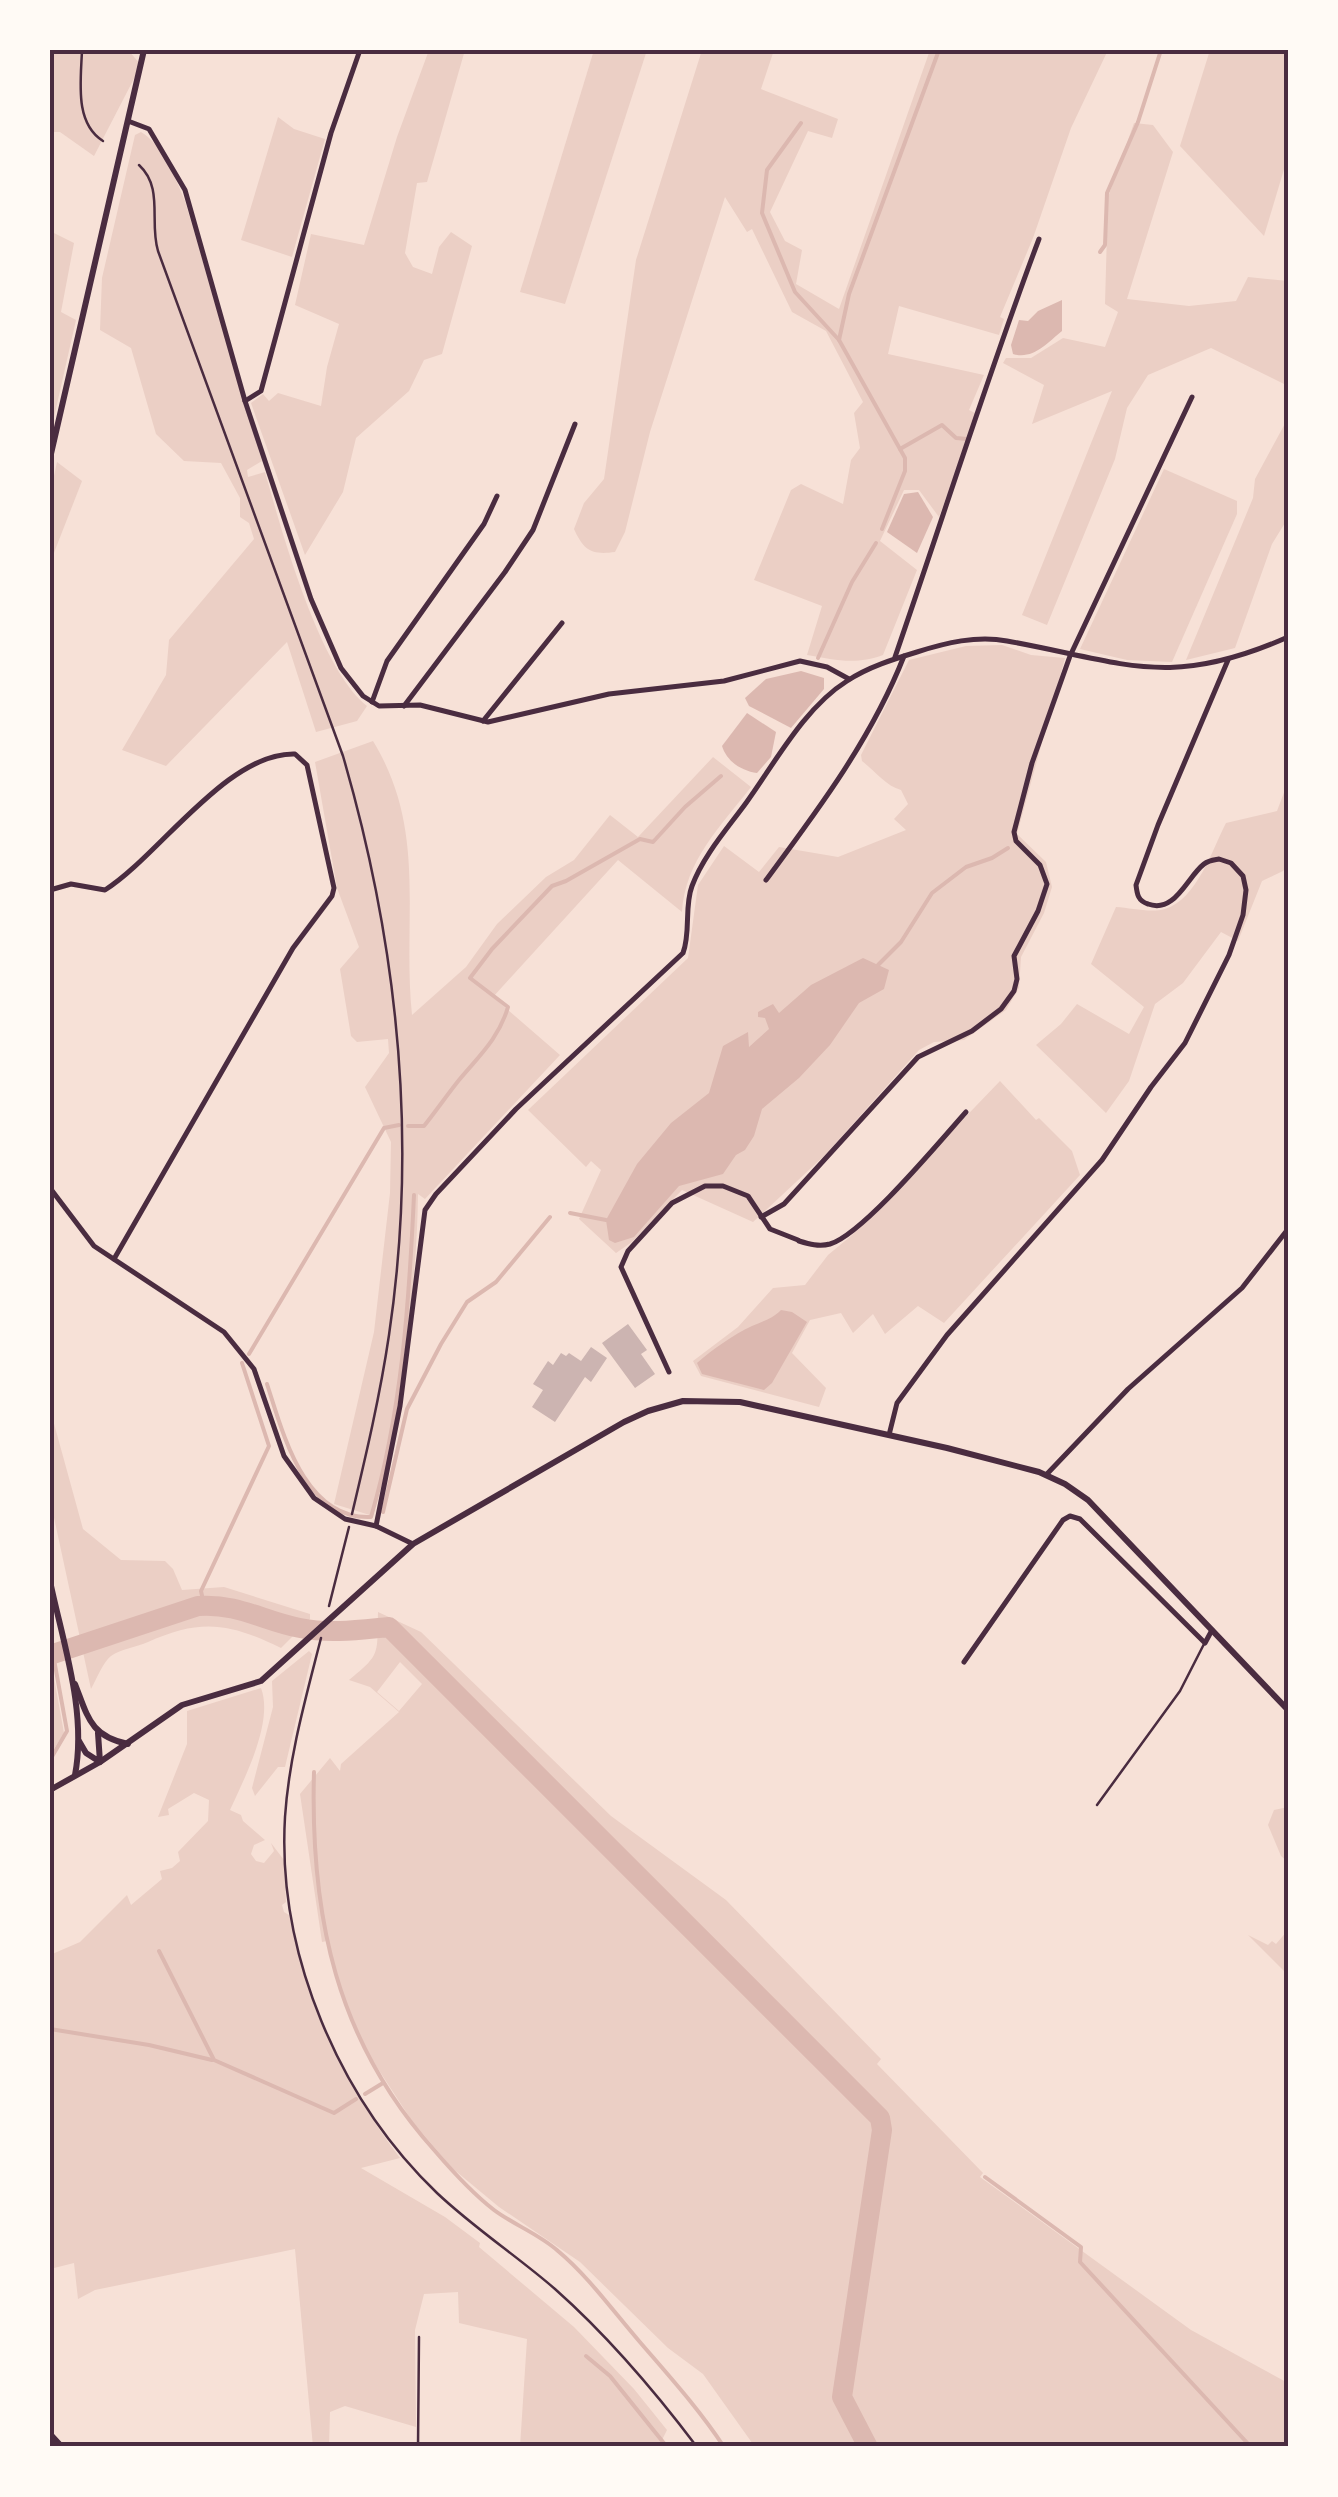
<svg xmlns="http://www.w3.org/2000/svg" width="1338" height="2497" font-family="'Nunito Sans',sans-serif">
<rect width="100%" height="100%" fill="#f7e1d7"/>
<g fill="#ebcfc5" fill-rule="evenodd">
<path d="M50,50H128L141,65L94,156L60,132H50Z"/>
<path d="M429,50H465L427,182L417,183L405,253L413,267L432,274L439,247L451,232L472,246L442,354L424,360L409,391L356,438L343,492L305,555L251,403L263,394L269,401L278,393L321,406L327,367L339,324L295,305L311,234L364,245L397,137Z"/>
<path d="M594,50H647L565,304L520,292Z"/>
<path d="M702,50H774L761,89L838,119L832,138L808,131L770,212L785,241L802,250L796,284L839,309L930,50H1108L1071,128L1033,238L1000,317L1004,319L999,335L899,306L888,354L984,375L969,410L977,414L939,517L919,490H904L880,541L917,570L883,655C856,665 835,660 807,655L822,606L754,580L791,490L801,484L843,504L851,460L860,448L854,413L863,402L826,331L792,312L752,229L747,232L725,197L650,432L625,532L615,552C592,555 584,551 574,529L584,503L604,479L636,260Z"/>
<path d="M1210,50H1288V156L1264,236L1180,146Z"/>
<path d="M278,117L294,129L325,139L292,257L241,240Z"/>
<path d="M1134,123L1153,125L1173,152L1127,299L1189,306L1236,301L1248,277L1288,281V386L1211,348L1148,375L1127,408L1115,459L1047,625L1022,615L1112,391L1032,424L1044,385L1003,363L1006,358H1031L1063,338L1105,347L1118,312L1105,304L1108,197Z"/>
<path d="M141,132C162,144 176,179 185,201L262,461L247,470L248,477L265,472C282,532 319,668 367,706L357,721L316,732L287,642L166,766L122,750L166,675L169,640L254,539L249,523L240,517V498L221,463L184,461L156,434L131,348L100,330L102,278L135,135Z"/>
<path d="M50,231L74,243L61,312L76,320L50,435Z"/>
<path d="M1288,418V518L1272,544L1235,648L1186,660L1253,498L1255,479Z"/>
<path d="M57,462L82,481L50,563V494Z"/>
<path d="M1164,469L1237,501V514L1172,662L1127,660L1080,649Z"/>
<path d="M1002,645L1031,655L1065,658L1017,834L1046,862L1052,887L1044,913L1021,957L1019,988L1006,1010L964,1040L934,1042L919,1050L825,1155L753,1222L682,1190L632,1242L616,1253L579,1219L601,1170L591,1161L586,1167L528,1110L688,958L698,885L724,846L759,872L779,847L838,857L906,830L894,819L908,804L901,790C886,786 875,771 862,761L861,755L909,660L966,646Z"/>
<path d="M373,741C428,831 402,919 412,1015L466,967L497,924L546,877L574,860L610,815L638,837L713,757L751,787C720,827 685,861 682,912L618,860L493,997L560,1055L425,1199L418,1194C417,1303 396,1410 373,1516L334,1504L374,1332L390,1193L391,1142L365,1087L389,1053L388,1039L357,1042L351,1036L340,969L359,947L337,888L315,762Z"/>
<path d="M1288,782V865L1283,871L1262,881L1238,941L1221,932L1183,983L1155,1004L1129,1081L1106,1113L1036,1045L1061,1024L1077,1004L1129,1034L1144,1007L1091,964L1116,907C1131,908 1151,913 1165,909C1197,899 1212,850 1226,823L1277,811Z"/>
<path d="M1000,1081L1036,1120L1039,1118L1072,1151L1080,1175L944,1323L918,1306L885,1334L873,1314L853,1333L841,1313L810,1320L792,1353L826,1388L819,1407L701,1376L693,1361L738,1327L773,1288L805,1285L828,1255L851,1236Z"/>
<path d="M50,1409L83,1529L121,1560L165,1561L173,1569L182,1590L224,1587L310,1614V1619L281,1648C230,1623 201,1618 148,1642C137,1647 121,1649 111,1656C103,1662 96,1680 91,1689L50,1499Z"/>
<path d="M378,1612L421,1632L611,1816L726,1900L881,2059L877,2064L983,2173L980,2177L1191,2330L1288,2383V2447H755L703,2374L668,2348L580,2262L499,2207L452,2168L412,2121L369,2055L355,2026L341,1992L327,1941L322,1942L300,1794L330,1758L340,1771L341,1764L399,1712L370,1687L349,1680C381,1654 377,1655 378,1612ZM400,1662L422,1684L399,1711L377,1692Z"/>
<path d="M309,1651L312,1654L285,1767H278L255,1796L252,1788L273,1707L272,1681Z"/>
<path d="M50,1656L64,1733L50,1755Z"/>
<path d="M261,1688C274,1722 244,1779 230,1810L241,1815L243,1821L265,1840L254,1845L251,1854L256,1861L264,1863L274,1851L271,1843L284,1860L286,1902L282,1905L284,1912L289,1915C309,2010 342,2080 400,2158L361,2168L445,2217L480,2243L479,2247L574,2327L634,2389L667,2430L660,2444L662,2447H520L527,2339L459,2323L458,2292L424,2294L415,2330L416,2427L345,2406L330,2412L329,2447H313L295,2249L95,2290L78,2299L74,2263L50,2269V1955L80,1942L127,1895L131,1905L162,1879L160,1871L172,1868L180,1861L178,1852L208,1821L209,1800L194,1793L168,1809L169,1815L158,1817L187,1744V1711Z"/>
<path d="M1288,1807V1862L1281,1856L1268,1825L1274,1810Z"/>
<path d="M1288,1930V1975L1248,1935L1268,1945L1272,1941L1276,1944Z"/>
</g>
<g fill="#dcb8b0">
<path d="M1062,300V331C1047,343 1033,360 1013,354L1011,345L1019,320L1028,321L1038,311Z"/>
<path d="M918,492L933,517L917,553L887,532L904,494Z"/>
<path d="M801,671L824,678V689L791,728L749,706L745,698L766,679Z"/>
<path d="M747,713L776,732L771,757L757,773C742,771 727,762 722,746Z"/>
<path d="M863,958L889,970L884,989L859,1003L830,1045L799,1078L762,1109L754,1136L745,1150L736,1155L723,1174L679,1186L634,1237L615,1243L609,1240L606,1220L637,1164L671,1123L709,1093L723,1046L748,1032L749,1047L769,1029L765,1018L758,1017V1012L773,1004L779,1013L811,985Z"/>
<path d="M781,1310L792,1312L807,1322L772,1383L764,1390L702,1374L697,1363C713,1349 733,1335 752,1326C763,1321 772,1319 781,1310Z"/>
</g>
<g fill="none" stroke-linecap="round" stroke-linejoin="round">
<g stroke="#dcb8b0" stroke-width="4">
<path d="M801,123L767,170L762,213L795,292L839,340L905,458V471L882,529"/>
<path d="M1100,252L1105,245L1107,193L1138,122L1161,50"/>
<path d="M839,340L849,294L939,50"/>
<path d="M900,449L942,425L956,438L967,439"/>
<path d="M818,658L852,582L876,543"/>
<path d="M878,965L901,942L932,893L966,867L992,858L1008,848"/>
<path d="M408,1126H424C436,1111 447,1095 459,1080C479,1056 499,1038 508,1007L470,978L492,949L552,886L566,881L640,839L653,842L685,807L721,776"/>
<path d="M570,1213L606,1220"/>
<path d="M249,1354L384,1128L399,1125"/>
<path d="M267,1384C283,1433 304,1520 371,1517C402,1412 409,1304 414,1195"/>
<path d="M383,1512L407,1409L441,1344L467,1302L496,1282L550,1217"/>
<path d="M204,1605L201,1591L269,1446L242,1363"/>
<path d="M50,1760L67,1731L53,1654"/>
<path d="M314,1772C310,1916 336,2041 435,2151C453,2172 472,2193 494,2210C514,2225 539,2234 558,2251C588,2276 613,2311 639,2341C669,2376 699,2409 724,2447"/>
<path d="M159,1951L214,2060L334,2113L356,2099"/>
<path d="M50,2029L149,2045L212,2060"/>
<path d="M365,2094L383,2083"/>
<path d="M985,2177L1081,2247L1080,2262L1251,2447"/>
<path d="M586,2356L610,2376L667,2447"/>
</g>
<path stroke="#dcb8b0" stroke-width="20" d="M50,1655L198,1606C238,1603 263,1621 300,1628C330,1634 358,1630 389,1627L880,2118L882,2130L842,2397L868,2447"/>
</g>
<g fill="#ccb4b1">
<path d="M628,1324L647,1350L641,1354L655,1374L635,1388L602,1343Z"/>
<path d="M591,1347L607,1358L591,1382L585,1377L555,1422L532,1407L543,1390L533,1384L548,1361L553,1365L561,1353L566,1356L569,1353L581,1361Z"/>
</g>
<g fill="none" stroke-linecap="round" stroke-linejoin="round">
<g stroke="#4a2c40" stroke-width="2.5">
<path d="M82,50C81,80 74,123 103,141"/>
<path d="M139,165C164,188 149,222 158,251L343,756C398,945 418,1140 389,1335C380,1396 366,1455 352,1514"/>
<path d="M329,1606L349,1527"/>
<path d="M321,1638C306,1697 289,1756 285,1817C277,1953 339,2099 437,2193C474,2228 517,2256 555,2289C608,2336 654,2390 697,2447"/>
</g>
<g stroke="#4a2c40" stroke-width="2.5">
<path d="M1097,1805L1180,1691L1204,1644"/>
<path d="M418,2447L419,2337"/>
</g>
<g stroke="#4a2c40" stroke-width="5">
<path d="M128,121L149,129L185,190L245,401L311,599L341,668L363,696L379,706L420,705L488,722L609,694L724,681L800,661L827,667L849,679"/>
<path d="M245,401L261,391L331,133L360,50"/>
<path d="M895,657C943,518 987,377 1039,239"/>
<path d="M372,702L387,661L484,524L497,496"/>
<path d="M404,706L505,572L533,530L575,424"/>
<path d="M483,721L562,623"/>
<path d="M766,880C818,810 872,738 904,656"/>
<path d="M50,890L71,884L105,890C159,856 227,752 295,754L307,765L334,888L332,896L293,948L114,1259"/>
<path d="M50,1188L94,1246L224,1332L254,1369L284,1456L314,1498L345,1519L376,1526L413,1544"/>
<path d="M761,1217L784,1204L918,1057L972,1031L1001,1009L1014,991L1017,979L1014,956L1038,911L1047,884L1040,865L1016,841L1014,832L1032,763L1070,656L1192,397"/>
<path d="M799,1241C809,1244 819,1247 830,1244C863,1234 940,1141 966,1112"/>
<path d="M669,1372L621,1267L628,1251L672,1203L705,1186H723L748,1196L770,1229L798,1240"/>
<path d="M889,1435L897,1403L947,1335L1102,1160L1151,1087L1185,1043L1229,955L1243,915L1246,890L1243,876L1231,863L1219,859C1213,860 1209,860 1204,864C1187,877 1175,914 1148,904C1138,901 1137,894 1136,885L1158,825L1228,660"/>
<path d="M1046,1475L1128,1389L1242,1288L1288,1229"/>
<path d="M376,1526L400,1406L425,1210L436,1194L516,1109L683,953C691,932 684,907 692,886C703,856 727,829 746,803C775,763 804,708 847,681C868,667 894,659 917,652C945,643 977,635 1007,641C1124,662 1169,690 1288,637"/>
<path d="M964,1662L1063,1520L1070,1516L1080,1519L1205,1643L1212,1630"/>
</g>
<g stroke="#4a2c40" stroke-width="6">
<path d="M50,458L144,50"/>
<path d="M50,1581C63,1643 87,1712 75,1775"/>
<path d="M75,1684C88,1717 90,1736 128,1744"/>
<path d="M79,1741L86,1753L100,1762L98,1733"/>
<path d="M50,1790L100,1762L182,1705L261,1681L413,1544L624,1422L648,1411L683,1401L740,1402L947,1448L1039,1472L1065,1484L1088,1500L1288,1710"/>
<path d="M50,2434L62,2447"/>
</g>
</g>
<rect width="1338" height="2497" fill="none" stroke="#fffaf5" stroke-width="105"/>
<rect x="52" y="52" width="1234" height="2392" fill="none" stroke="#4a2c40" stroke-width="4"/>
</svg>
